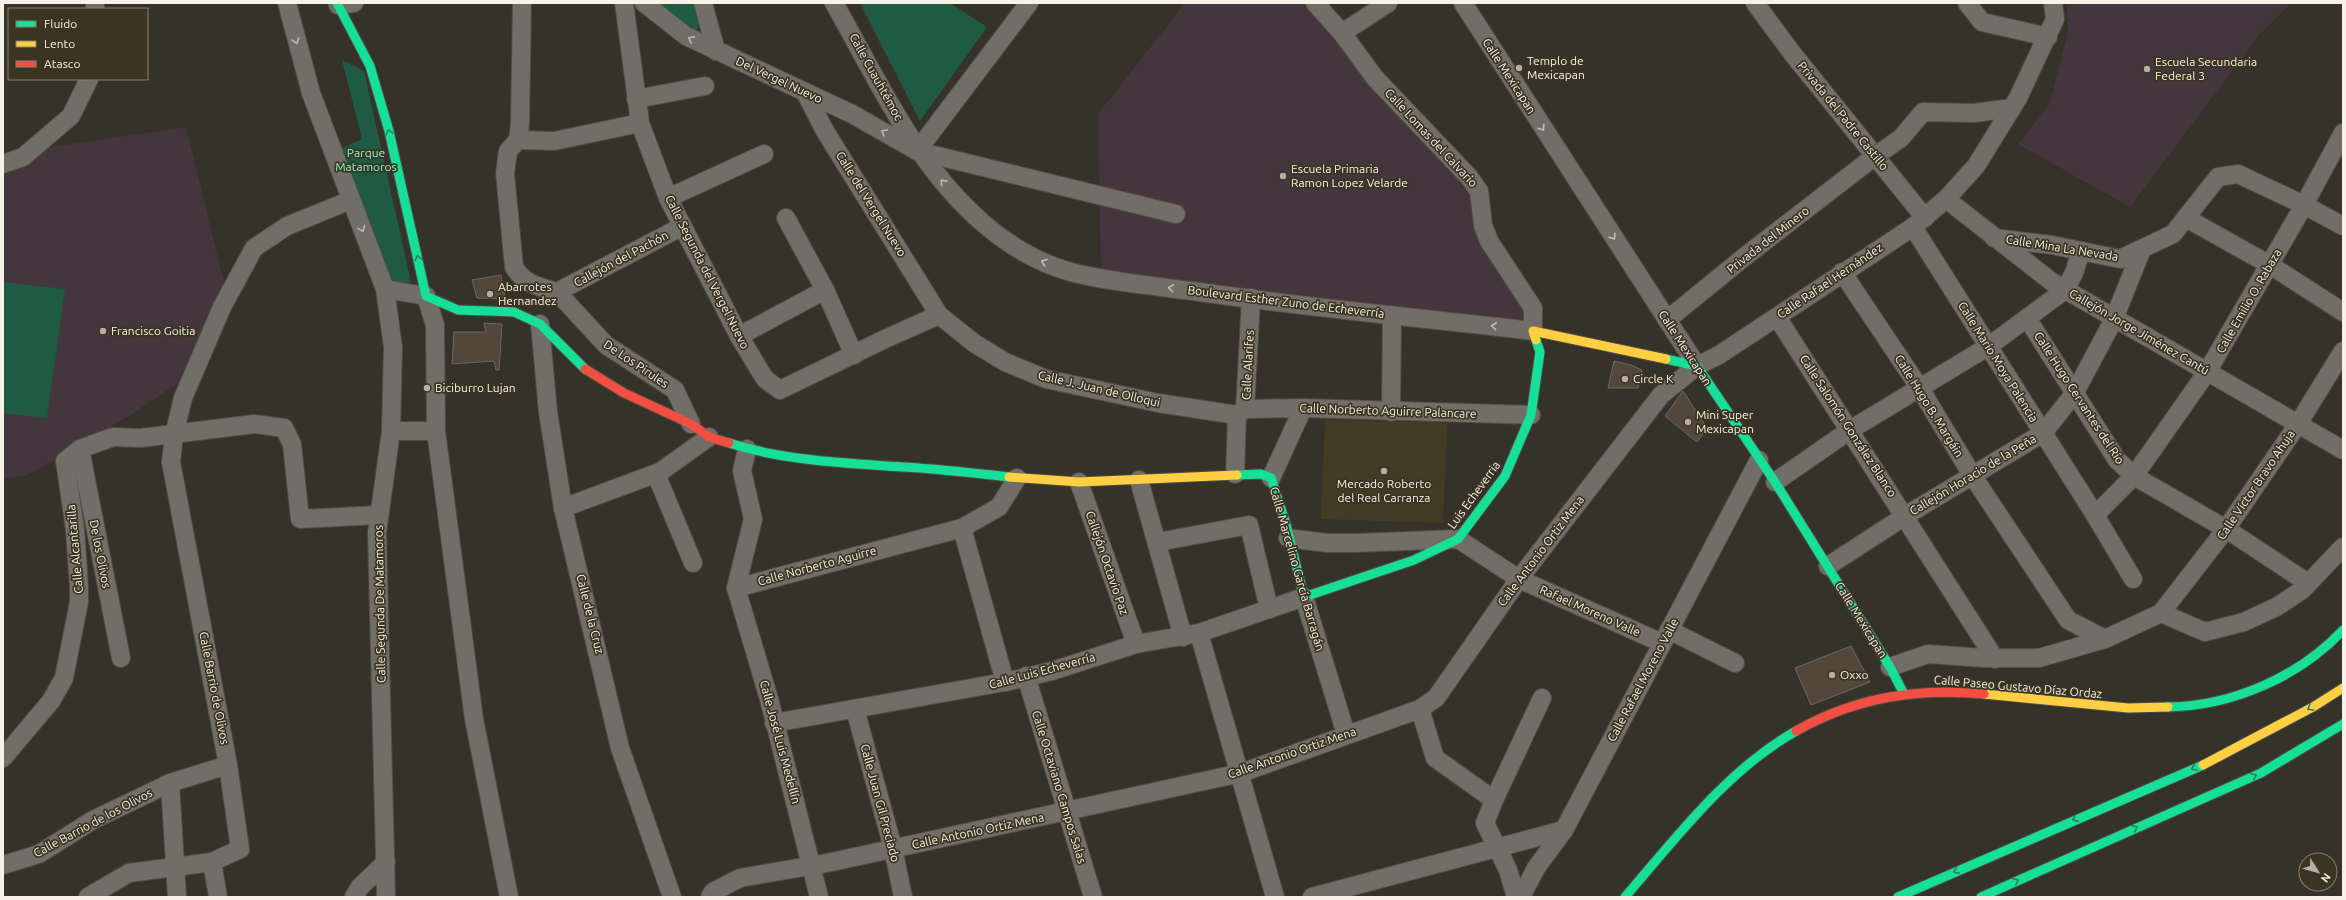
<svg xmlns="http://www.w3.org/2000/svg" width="2346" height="900" font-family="Ubuntu,sans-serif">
<rect width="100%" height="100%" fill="#353229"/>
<path fill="#443b25" d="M1325,420L1447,423L1443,523L1321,519Z"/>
<g fill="#45353d">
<path d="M1185,3H1316L1479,191L1489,242L1533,331L1101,278L1098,114Z"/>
<path d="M2067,3H2291L2261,33L2130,207L2018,144L2049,105L2068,33Z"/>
<path d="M186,127L224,283L183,380L127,417L26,476L3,478V164L51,147Z"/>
</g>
<g fill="#1f5a43">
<path d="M645,3H702L705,18L694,33Z"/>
<path d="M860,3H950L987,27L920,121Z"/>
<path d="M342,60L364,71L413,291L390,286L341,149L362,139Z"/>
<path d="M3,282L65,289L47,418L3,413Z"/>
</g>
<g fill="#53463a" stroke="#6d6862">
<path d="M501,275L505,299L477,298L472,280Z"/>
<path d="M484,323L502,324L499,370H496L494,361L452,364L454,332H486Z"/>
<path d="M1614,361L1631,365L1642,370L1638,388H1608Z"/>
<path d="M1683,391L1707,428L1697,442L1665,416Z"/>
<path d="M1851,646L1870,682L1811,705L1795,668Z"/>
</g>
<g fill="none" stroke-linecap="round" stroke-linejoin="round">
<g stroke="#504d45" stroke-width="20">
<g id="street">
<path d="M95,3V9"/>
<path d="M287,3L311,93L385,289L393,347L391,431L377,533L386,897"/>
<path d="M522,3L520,124L518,140L508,151L505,173L514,267C524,284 539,287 557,292L681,227"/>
<path d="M624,3L640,123L668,198L739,336L765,379L780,390L887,338L939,315"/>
<path d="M644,3L686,36L852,114L917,151L1176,214"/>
<path d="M703,3L716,51"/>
<path d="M834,3C878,80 915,165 984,224C1008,245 1040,264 1071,272C1113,283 1158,286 1200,292C1311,308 1422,318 1533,331V308L1489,241L1483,225L1479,191L1469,177L1375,78L1342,33L1315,3"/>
<path d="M1463,3L1697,366"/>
<path d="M1755,3L1792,53L1925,218"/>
<path d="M1967,3L1982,22L2048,37"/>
<path d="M338,5L354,3"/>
<path d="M1342,33L1388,3"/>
<path d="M805,92L825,131L939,315L974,343L1005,362L1046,379L1158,403L1237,415"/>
<path d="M636,99L705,86"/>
<path d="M1901,138L1923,112L1974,113L2012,108"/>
<path d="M518,140L554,141L640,123"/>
<path d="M917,151L1029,3"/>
<path d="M3,164L23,157L71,116L89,79"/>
<path d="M668,198L764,154"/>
<path d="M1946,199L2052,282L2343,450"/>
<path d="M786,218L825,290L854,355"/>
<path d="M2186,218L2270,265L2343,312"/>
<path d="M1913,227L2095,515L2133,579"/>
<path d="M1994,238L2052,245L2120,259L2173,234L2218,177L2238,174L2304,205L2343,226"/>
<path d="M1842,272L1919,387L1972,475L2068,620L2105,639"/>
<path d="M385,289L426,296L435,325L436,431L474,719L509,897"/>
<path d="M557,292L606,345L675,390L691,424"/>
<path d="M1777,317L1995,659"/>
<path d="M2027,318L2117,460L2134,476L2226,529L2308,583"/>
<path d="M1667,320L1743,258L1870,160"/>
<path d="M540,324L548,412L563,508L620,748L672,897"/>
<path d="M739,336L825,290"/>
<path d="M1245,409L1303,408L1531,415"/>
<path d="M1391,412L1392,315"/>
<path d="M1237,415L1245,409L1251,298"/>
<path d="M391,431H436"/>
<path d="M80,449L121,658"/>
<path d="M656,474L693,563"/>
<path d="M1235,474L1237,415"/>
<path d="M1271,478L1303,408"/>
<path d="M1139,480L1183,637"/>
<path d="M1079,482L1136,644"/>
<path d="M1775,482L1850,430L1989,346L2065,290L2074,273L2081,251"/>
<path d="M563,508L660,472L709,437"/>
<path d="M2095,515L2134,476L2207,372L2304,205L2343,133"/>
<path d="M962,528L1005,682"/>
<path d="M1288,538L1327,543H1355L1458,539L1519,579L1662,643"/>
<path d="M1158,542L1249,525L1269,609"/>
<path d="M1828,566L1905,516L2043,433L2074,394L2114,319L2142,249"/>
<path d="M736,588L769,699L819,897"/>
<path d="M736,588L962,528L999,507L1017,478"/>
<path d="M736,588L753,519L742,471L747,449"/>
<path d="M2161,613L2205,632L2244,622L2278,606L2302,590L2343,547"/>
<path d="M1669,630L1735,663"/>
<path d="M1199,633L1275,897"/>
<path d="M1890,667L1928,654L1984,658H2039L2105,639L2161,613L2226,529L2298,424L2343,351"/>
<path d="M1026,676L1093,897"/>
<path d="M855,709L893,848L903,897"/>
<path d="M1420,709L1435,758L1494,800L1485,823L1508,870L1516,897"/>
<path d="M774,723L1005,682L1052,671L1136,644L1199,633L1304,597L1346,734"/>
<path d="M3,758L51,701L64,678L79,602V586L75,530L65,461L80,449L113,437L141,438L254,424L284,428L292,444L300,519L379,515"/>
<path d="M170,783L177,897"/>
<path d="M1494,800L1542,698"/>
<path d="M3,865L39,854L93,820L170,783L228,765"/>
<path d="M88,897L129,873L212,862"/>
<path d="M218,897L212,862L240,849L228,765L171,462L174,435L183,398L222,307L254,248L287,226L351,200"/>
<path d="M354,897L360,887L386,862"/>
<path d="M710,897L713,892L740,878L827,863L1241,773L1420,709L1436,698L1519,579L1661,395L1697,366L1719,355L1913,227L1946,199L1976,166L2018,98L2055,19L2053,3"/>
<path d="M1312,897L1564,830"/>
<path d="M1521,897L1536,868L1564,830L1759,460"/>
</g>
</g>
<g stroke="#504d45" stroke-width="11">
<g id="fast">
<path d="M337,3L370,66L389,131L426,296L458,310L514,312L540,324L585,369"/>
<path d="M1666,359L1697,366L1775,482L1890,667L1904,694"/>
<path d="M729,443C785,461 845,463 903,467C939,469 974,473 1009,477"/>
<path d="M1237,475L1261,474L1271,478L1286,524L1304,597L1414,560L1458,539L1505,476L1531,415L1540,352L1536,340"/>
<path d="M2168,707C2232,706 2299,677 2343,630"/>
<path d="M1625,897C1676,838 1727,770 1796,731"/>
<path d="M1898,897L2203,765"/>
<path d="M1981,897L2261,773L2343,724"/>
</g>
</g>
<g stroke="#504d45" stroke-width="11">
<g id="slow">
<path d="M1536,340L1533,331L1666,359"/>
<path d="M1009,477L1079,482L1237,475"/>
<path d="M1984,694L2128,708L2168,707"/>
<path d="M2203,765L2313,707L2343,688"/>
</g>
</g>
<g stroke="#504d45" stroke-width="11">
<g id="jam">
<path d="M585,369L624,393L691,424L709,437L729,443"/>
<path d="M1796,731C1856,697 1917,688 1984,694"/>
</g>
</g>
<use href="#street" stroke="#706e66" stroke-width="18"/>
<use href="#fast" stroke="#16e098" stroke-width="9"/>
<use href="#slow" stroke="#ffcf43" stroke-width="9"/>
<use href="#jam" stroke="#f24e42" stroke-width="9"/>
<g stroke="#504d45" stroke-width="20" stroke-linecap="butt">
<path id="street-bridge" d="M1870,160L1901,138"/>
</g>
<use href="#street-bridge" stroke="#706e66" stroke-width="18"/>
</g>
<defs><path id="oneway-chevron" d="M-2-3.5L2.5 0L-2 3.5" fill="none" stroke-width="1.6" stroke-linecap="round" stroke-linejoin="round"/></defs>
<g stroke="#c0bdb3">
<use href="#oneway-chevron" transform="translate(691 39) rotate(-152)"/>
<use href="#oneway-chevron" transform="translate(296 41) rotate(74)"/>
<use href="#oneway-chevron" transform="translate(1542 128) rotate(57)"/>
<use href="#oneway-chevron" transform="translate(884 132) rotate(-150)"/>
<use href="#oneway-chevron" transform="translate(943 182) rotate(-130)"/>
<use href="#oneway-chevron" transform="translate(362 229) rotate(69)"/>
<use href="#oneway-chevron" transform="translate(1613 237) rotate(57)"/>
<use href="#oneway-chevron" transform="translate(1044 262) rotate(-159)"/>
<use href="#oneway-chevron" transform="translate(1171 288) rotate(-172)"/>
<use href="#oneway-chevron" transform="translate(1494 326) rotate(-174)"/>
</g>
<g stroke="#2a8158">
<use href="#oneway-chevron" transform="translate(389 132) rotate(-104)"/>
<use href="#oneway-chevron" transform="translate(418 258) rotate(-103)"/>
<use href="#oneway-chevron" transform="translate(2310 708) rotate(150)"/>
<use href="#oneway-chevron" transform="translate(2194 768) rotate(158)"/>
<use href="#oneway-chevron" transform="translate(2254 776) rotate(-23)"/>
<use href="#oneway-chevron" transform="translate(2075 819) rotate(156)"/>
<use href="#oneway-chevron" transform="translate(2135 828) rotate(-24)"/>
<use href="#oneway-chevron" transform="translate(1956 871) rotate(156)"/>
<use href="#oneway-chevron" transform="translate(2016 881) rotate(-24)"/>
</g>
<g fill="#b2afa4" stroke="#3b3423" stroke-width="1.5">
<circle cx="1519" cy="68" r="4"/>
<circle cx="2147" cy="69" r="4"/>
<circle cx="1283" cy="176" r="4"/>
<circle cx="490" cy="294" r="4"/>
<circle cx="103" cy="331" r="4"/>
<circle cx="1625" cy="379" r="4"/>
<circle cx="427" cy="388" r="4"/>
<circle cx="1688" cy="422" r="4"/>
<circle cx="1384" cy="471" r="4"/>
<circle cx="1832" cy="675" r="4"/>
</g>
<g text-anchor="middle" stroke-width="3.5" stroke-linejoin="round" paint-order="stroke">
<g font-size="12" fill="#f6f2e7" stroke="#3b3423" text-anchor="start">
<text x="1527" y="65">Templo de<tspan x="1527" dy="14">Mexicapan</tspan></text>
<text x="2155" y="66">Escuela Secundaria<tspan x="2155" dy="14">Federal 3</tspan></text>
<text x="1291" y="173">Escuela Primaria<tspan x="1291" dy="14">Ramon Lopez Velarde</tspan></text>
<text x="498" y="291">Abarrotes<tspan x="498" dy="14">Hernandez</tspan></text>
<text x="111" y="335">Francisco Goitia</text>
<text x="1633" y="383">Circle K</text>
<text x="435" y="392">Biciburro Lujan</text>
<text x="1696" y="419">Mini Super<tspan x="1696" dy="14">Mexicapan</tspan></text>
<text x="1384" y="488" text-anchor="middle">Mercado Roberto<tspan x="1384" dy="14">del Real Carranza</tspan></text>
<text x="1840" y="679">Oxxo</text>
</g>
<g font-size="12" fill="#f6f2e7" stroke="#3b3423">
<text transform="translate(1509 76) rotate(57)" y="4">Calle Mexicapan</text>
<text transform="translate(876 77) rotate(61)" y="4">Calle Cuauhtémoc</text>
<text transform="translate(779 80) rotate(25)" y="4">Del Vergel Nuevo</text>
<text transform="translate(1843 116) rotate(51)" y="4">Privada del Padre Castillo</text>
<text transform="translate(1431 138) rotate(47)" y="4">Calle Lomas del Calvario</text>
<text transform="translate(871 204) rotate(58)" y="4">Calle del Vergel Nuevo</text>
<text transform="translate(1768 240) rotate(-38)" y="4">Privada del Minero</text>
<text transform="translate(2062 248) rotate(9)" y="4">Calle Mina La Nevada</text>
<text transform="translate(621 259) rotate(-28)" y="4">Callejón del Pachón</text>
<text transform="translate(707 272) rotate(63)" y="4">Calle Segunda del Vergel Nuevo</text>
<text transform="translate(1830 281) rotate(-34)" y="4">Calle Rafael Hernández</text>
<text transform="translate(2249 301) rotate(-60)" y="4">Calle Emilio O. Rabaza</text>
<text transform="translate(1286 302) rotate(7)" y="4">Boulevard Esther Zuno de Echeverría</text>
<text transform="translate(2139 332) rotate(30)" y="4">Callejón Jorge Jiménez Cantú</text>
<text transform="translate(1685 348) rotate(57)" y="4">Calle Mexicapan</text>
<text transform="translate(1998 362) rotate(58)" y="4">Calle Mario Moya Palencia</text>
<text transform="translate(636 364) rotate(34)" y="4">De Los Pirules</text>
<text transform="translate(1248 365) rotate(-87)" y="4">Calle Alarifes</text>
<text transform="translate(1099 389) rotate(13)" y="4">Calle J. Juan de Olloqui</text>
<text transform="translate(2079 398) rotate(57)" y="4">Calle Hugo Cervantes del Río</text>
<text transform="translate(1929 406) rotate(58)" y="4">Calle Hugo B. Margáin</text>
<text transform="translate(1388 411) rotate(2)" y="4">Calle Norberto Aguirre Palancare</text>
<text transform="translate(1848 426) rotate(57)" y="4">Calle Salomón González Blanco</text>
<text transform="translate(1973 475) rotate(-31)" y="4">Callejón Horacio de la Peña</text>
<text transform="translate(2256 485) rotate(-56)" y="4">Calle Víctor Bravo Ahuja</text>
<text transform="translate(1474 495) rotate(-54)" y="4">Luis Echeverria</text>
<text transform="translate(75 549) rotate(-95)" y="4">Calle Alcantarilla</text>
<text transform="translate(1541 551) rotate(-53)" y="4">Calle Antonio Ortiz Mena</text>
<text transform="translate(100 554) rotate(79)" y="4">De los Olivos</text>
<text transform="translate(1107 563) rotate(71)" y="4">Callejón Octavio Paz</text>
<text transform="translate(817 566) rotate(-15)" y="4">Calle Norberto Aguirre</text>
<text transform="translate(1297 569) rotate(74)" y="4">Calle Marcelino García Barragán</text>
<text transform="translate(380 604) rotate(-91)" y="4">Calle Segunda De Matamoros</text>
<text transform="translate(1590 611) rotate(24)" y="4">Rafael Moreno Valle</text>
<text transform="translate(590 614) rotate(76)" y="4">Calle de la Cruz</text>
<text transform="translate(1861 620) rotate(58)" y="4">Calle Mexicapan</text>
<text transform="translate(1042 671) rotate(-15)" y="4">Calle Luis Echeverría</text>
<text transform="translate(1643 680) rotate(-62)" y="4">Calle Rafael Moreno Valle</text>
<text transform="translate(2018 687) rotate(5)" y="4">Calle Paseo Gustavo Díaz Ordaz</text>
<text transform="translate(214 688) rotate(79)" y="4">Calle Barrio de Olivos</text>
<text transform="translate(780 742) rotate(75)" y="4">Calle José Luis Medellín</text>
<text transform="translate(1292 753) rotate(-19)" y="4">Calle Antonio Ortiz Mena</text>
<text transform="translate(1059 787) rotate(73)" y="4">Calle Octaviano Campos Salas</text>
<text transform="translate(880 803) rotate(75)" y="4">Calle Juan Gil Preciado</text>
<text transform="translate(93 823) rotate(-28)" y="4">Calle Barrio de los Olivos</text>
<text transform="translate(978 831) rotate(-12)" y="4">Calle Antonio Ortiz Mena</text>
</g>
<g font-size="12" fill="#8afecd" stroke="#3b3423">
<text x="366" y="157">Parque<tspan x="366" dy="14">Matamoros</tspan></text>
</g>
</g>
<rect width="2346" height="900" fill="none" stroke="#f6f2e7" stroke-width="8"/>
<rect x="8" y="8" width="140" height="72" fill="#3b3423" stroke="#868071"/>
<rect x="16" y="21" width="20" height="6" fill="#16e098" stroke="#868071"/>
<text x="44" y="28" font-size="12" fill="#f6f2e7">Fluido</text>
<rect x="16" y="41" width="20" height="6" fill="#ffcf43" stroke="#868071"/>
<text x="44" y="48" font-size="12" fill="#f6f2e7">Lento</text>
<rect x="16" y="61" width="20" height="6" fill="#f24e42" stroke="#868071"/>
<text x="44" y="68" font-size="12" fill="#f6f2e7">Atasco</text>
<g transform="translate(2318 872) rotate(127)"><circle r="19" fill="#3b3423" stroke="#868071"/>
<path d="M0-3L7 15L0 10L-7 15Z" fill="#b2afa4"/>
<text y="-6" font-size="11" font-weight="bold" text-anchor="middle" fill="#f6f2e7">N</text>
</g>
</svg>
